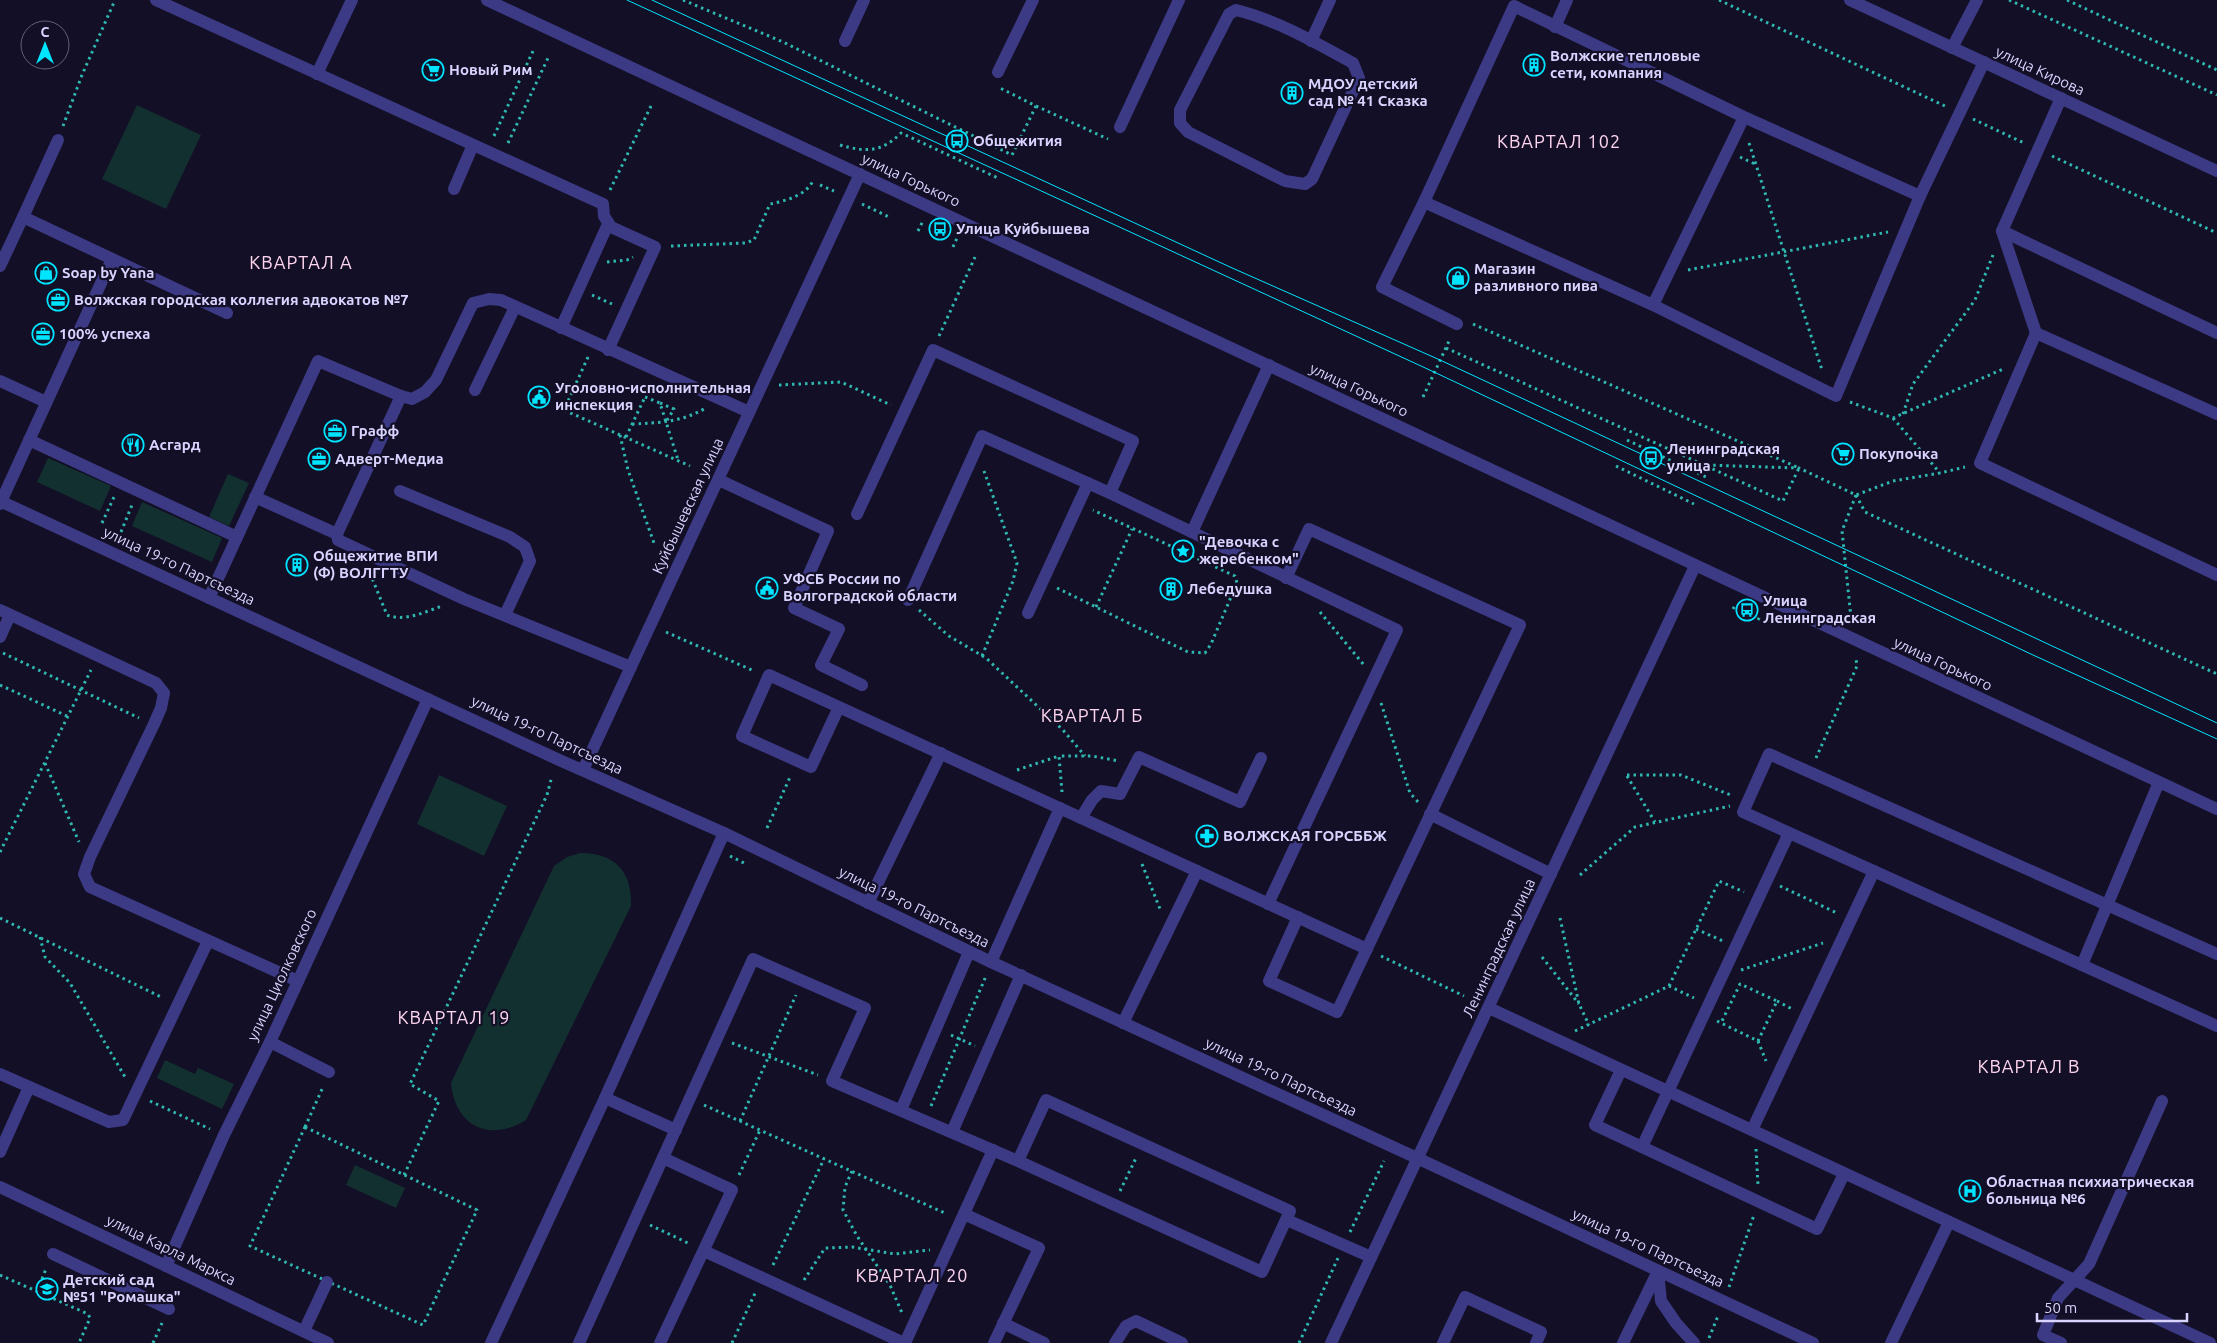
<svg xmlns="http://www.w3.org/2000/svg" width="2217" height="1343" font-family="Ubuntu,sans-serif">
<rect width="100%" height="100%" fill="#130f26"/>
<g fill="#12302f">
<path d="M137,105L201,135L166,209L102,179Z"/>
<path d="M48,458L111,486L100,511L37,482Z"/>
<path d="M228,474L249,483L229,526L209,517Z"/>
<path d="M142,502L222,538L212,562L132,526Z"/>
<path d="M439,775L507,806L484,856L417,824Z"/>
<path d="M580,853C615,853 632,871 631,906L526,1120C489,1143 455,1126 451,1083L554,866L567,857Z"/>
<path d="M165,1060L195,1074L198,1068L234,1084L222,1109L157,1078Z"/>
<path d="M355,1165L405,1188L396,1208L346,1185Z"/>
</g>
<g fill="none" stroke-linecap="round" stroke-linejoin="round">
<g stroke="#2fb8b0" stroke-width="3" stroke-dasharray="2.5 4" stroke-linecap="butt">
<path d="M683,0L783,42L1012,155L1036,106L1000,88"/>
<path d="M1719,0L1947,107"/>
<path d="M2009,0L2217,95"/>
<path d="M2067,0L2217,70"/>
<path d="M1036,106L1108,139"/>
<path d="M1973,119L2024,143"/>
<path d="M63,126L82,75L115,0"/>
<path d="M494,136L533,51"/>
<path d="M508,143L548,58"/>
<path d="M1749,143L1822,370"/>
<path d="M840,145C865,152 881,153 901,133L998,178"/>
<path d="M2052,156L2217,233"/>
<path d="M1740,157L1755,164"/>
<path d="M820,185L834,191"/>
<path d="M610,190L651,106"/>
<path d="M862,204L889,217"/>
<path d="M918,231L923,221"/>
<path d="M671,246L745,243L754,240L770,204C785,201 805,196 813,181"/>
<path d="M953,247L957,238"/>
<path d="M607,262L627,260L633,257"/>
<path d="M1688,270L1888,232"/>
<path d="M592,295L612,304"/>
<path d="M1473,324L1799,468L1783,501L1704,465"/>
<path d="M939,336L975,257"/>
<path d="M1446,348L1704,465L1799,468L1856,495L1893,481L1940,473L1965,467"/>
<path d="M588,357L564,410L690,466"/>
<path d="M650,385L645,397L660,403L678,460"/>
<path d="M779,385L841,382L891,405"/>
<path d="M1423,397L1450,339"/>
<path d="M1850,402L1893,418L2003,369"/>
<path d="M660,403L674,409L666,422"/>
<path d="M1903,414L1913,384L1975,300L1993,255"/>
<path d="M1893,418L1940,473"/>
<path d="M632,424C658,423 681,422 704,409"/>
<path d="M620,435L628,470L654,543"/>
<path d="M626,437L645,397"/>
<path d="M1627,440L1708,478"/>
<path d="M1616,466L1694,504"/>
<path d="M1856,495L1865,512L2217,674"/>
<path d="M102,523L114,497"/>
<path d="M121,532L132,505"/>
<path d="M370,573L387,615C404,622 425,612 442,606"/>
<path d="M1057,588L1188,652L1205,653L1211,644L1237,583L1235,576L1093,510"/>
<path d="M1096,607L1132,529"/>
<path d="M1733,609L1736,604"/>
<path d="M919,610L949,636L986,658L1063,730L1085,756"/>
<path d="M1320,612L1364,665"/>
<path d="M1851,618L1842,531L1856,495"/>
<path d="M1758,620L1760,616"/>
<path d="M666,632L754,671"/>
<path d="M3,653L139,718"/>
<path d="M982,656L1013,581L1017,563L984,471"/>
<path d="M0,685L67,716"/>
<path d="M1381,703L1410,793L1419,803"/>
<path d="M1816,758L1857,666L1856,659"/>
<path d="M45,763L79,842"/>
<path d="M1017,770L1059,756"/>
<path d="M1627,775H1681L1733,796"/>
<path d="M1627,776L1655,822"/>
<path d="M1062,792L1059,756H1092L1119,761"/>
<path d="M767,828L791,775"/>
<path d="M0,852L91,670"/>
<path d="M730,856L744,863"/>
<path d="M1142,864L1160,909"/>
<path d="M1580,875L1635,827L1730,806"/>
<path d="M1780,886L1837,913"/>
<path d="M0,918L163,998"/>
<path d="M1560,918L1579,1004L1589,1025"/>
<path d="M1696,929L1723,941"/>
<path d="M40,937L45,957L70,983L125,1077"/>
<path d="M1381,956L1464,996"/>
<path d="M1542,957L1579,1004"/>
<path d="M1741,970L1823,943"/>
<path d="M1669,986L1719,881L1744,892"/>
<path d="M1777,1001L1792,1009"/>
<path d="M1717,1021L1721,1023L1758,1041L1777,1001L1740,984L1721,1023"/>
<path d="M1575,1031L1669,986L1694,998"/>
<path d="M951,1035L975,1046"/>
<path d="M1758,1041L1766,1061"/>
<path d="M732,1043L818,1075"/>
<path d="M150,1101L210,1129"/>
<path d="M704,1105L947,1214"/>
<path d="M931,1106L986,976"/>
<path d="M740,1121L796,995"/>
<path d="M305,1127L477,1210L423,1325L250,1246Z"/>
<path d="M305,1127L323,1087"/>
<path d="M1756,1149L1758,1185"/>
<path d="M852,1171L845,1187L843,1210L857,1236L890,1285L902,1313"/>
<path d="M404,1175L439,1101L410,1084L547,795L552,776"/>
<path d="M739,1175L760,1130"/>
<path d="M1120,1191L1136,1158"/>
<path d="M650,1225L690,1244"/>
<path d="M1350,1232L1384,1161"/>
<path d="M773,1265L824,1159"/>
<path d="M0,1275L88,1314L90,1318L79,1343"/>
<path d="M804,1280L825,1248L852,1247L895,1254L930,1250"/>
<path d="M1729,1287L1754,1215"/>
<path d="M37,1291L46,1269"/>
<path d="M1709,1338L1718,1316"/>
<path d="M153,1343L162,1323"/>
<path d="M732,1343L756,1291"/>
<path d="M1299,1343L1338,1258"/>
</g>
<g stroke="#3d3a85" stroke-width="12">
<path d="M156,0L603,204L604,216L611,227L655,247L608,350"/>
<path d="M487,0C1064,269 1640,540 2217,809"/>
<path d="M1850,0L2217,171"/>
<path d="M1236,10C1277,20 1316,43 1353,63L1359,78L1312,179L1305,184L1285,181L1188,132L1180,123V110L1229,14Z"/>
<path d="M1555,27L1567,0"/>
<path d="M845,41L864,0"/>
<path d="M1311,41L1330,0"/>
<path d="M1952,48L1977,0"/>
<path d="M998,72L1033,0"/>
<path d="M317,74L352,0"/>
<path d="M1120,127L1179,0"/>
<path d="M454,189L473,145"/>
<path d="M1920,196L1984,62"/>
<path d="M1424,202L1382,287L1457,324"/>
<path d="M23,217L58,140"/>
<path d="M2002,231L2217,333"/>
<path d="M0,266L23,217L227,313"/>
<path d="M1653,305L1424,202L1514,6L1744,117L1920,196L1836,396L1653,305L1744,117"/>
<path d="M561,328L608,224"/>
<path d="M2036,333L2002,231L2061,98"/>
<path d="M0,381L46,402"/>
<path d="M475,390L515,307"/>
<path d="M2217,414L2036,333L1980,463L2217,575"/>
<path d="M29,440L237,537"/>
<path d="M719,480L828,531L794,608L839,629L821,665L862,685"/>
<path d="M400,491L510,537L525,547L530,561L505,615"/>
<path d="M255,497L337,534L338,540L464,599L631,667"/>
<path d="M0,501L557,759L724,833L991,962L1417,1158L1813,1343"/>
<path d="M0,504L112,259"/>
<path d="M857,514L933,350L1133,441L1110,493"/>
<path d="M1192,532L1269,365"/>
<path d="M337,534L401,396L412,399L425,392L436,380L473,303L489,299L501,300L749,412"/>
<path d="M1286,578L1309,529L1520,625L1337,1012L1269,981L1298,917"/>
<path d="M209,598L318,361L401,396"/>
<path d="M908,600L982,436L1110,493L1397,630L1268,904"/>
<path d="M0,610L156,683L164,693L161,708L154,724L90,857L84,874L90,887L298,981"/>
<path d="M1028,613L1088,483"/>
<path d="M0,637L10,615"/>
<path d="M839,707L811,767L742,736L769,675C969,766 1168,858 1367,949"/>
<path d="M583,770L860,174"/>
<path d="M1430,814L1551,874"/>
<path d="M1081,818L1092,800L1101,791L1120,794L1139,757L1240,802L1261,758"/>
<path d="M868,903L941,753"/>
<path d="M2217,954L1769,754L1743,812L2217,1026"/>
<path d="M991,962L1060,808"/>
<path d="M2082,965L2159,782"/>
<path d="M1489,1008L2210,1343"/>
<path d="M1123,1023L1197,871"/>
<path d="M270,1042L329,1072"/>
<path d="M1621,1070L1595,1125L1817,1229L1844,1174"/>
<path d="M0,1074L109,1122L123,1120L208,941"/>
<path d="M605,1098L676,1130"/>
<path d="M901,1110L969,952"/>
<path d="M1752,1130L1874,871"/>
<path d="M952,1132L1021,975"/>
<path d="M1642,1147L1789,833"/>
<path d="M0,1152L29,1087"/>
<path d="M0,1187L328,1343"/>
<path d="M964,1214L1039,1248L994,1343"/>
<path d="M1287,1220L1371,1257"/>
<path d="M704,1251L904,1343"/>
<path d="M53,1254L169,1309"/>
<path d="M166,1266L224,1135L270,1042L428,699"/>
<path d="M1658,1271L1661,1301L1676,1323L1694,1343"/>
<path d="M1003,1323L1044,1343"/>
<path d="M304,1331L327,1282"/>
<path d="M491,1343L605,1098L724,833"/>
<path d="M579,1343L753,959L865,1008L832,1081L1018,1161L1262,1272L1290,1211L1046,1100L1018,1161"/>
<path d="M660,1343L732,1190L663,1158"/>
<path d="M905,1343L993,1150"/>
<path d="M1115,1343L1126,1326L1136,1321L1182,1343"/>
<path d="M1331,1343L1695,566"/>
<path d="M1443,1343L1465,1297L1541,1332L1536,1343"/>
<path d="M1623,1343L1658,1271"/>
<path d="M1891,1343L1949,1222"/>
<path d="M2061,1343L2043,1335L2058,1298L2089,1264L2162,1101"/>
</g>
<g stroke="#00e5ff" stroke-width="1">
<path d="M627,0L1434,372L2033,655L2217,739"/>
<path d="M652,0L1230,267L1440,360L2217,723"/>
</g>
</g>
<defs>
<g id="building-ring" transform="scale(1.125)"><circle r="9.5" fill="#130f26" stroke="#00e5ff" stroke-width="1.5"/><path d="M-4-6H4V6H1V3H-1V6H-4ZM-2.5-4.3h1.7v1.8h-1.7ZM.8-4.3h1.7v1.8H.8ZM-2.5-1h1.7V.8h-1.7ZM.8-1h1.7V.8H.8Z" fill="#00e5ff"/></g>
<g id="supermarket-ring" transform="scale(1.125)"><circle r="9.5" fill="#130f26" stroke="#00e5ff" stroke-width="1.5"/><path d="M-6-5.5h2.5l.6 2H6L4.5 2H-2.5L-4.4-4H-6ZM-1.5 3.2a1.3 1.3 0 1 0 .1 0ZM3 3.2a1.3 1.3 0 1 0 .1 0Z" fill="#00e5ff"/></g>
<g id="bus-ring" transform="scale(1.125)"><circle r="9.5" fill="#130f26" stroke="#00e5ff" stroke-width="1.5"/><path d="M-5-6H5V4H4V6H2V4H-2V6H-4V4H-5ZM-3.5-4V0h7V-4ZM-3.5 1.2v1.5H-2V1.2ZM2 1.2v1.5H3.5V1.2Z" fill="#00e5ff"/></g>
<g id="shop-ring" transform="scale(1.125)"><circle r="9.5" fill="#130f26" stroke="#00e5ff" stroke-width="1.5"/><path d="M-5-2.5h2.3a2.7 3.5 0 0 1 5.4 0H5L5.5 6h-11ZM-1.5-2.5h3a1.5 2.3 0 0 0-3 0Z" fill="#00e5ff"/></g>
<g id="office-ring" transform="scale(1.125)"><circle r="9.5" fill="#130f26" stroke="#00e5ff" stroke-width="1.5"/><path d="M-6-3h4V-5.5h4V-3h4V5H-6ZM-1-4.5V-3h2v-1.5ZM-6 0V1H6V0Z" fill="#00e5ff"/></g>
<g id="civic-ring" transform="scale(1.125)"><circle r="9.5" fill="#130f26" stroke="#00e5ff" stroke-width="1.5"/><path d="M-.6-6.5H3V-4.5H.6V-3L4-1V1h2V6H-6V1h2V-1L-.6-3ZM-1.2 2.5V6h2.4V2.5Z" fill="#00e5ff"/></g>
<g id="restaurant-ring" transform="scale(1.125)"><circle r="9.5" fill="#130f26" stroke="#00e5ff" stroke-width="1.5"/><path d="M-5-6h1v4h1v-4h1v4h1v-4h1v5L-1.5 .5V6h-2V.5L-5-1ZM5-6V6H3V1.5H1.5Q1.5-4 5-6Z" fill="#00e5ff"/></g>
<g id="sight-ring" transform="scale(1.125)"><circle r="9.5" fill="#130f26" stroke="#00e5ff" stroke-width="1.5"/><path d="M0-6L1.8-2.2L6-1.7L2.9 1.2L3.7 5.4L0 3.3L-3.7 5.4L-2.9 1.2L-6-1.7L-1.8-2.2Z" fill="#00e5ff"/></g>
<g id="pharmacy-ring" transform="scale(1.125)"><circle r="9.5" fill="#130f26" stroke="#00e5ff" stroke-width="1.5"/><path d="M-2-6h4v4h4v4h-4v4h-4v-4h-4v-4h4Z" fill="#00e5ff"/></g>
<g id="hospital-ring" transform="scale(1.125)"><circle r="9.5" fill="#130f26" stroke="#00e5ff" stroke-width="1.5"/><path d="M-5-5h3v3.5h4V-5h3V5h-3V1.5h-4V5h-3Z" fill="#00e5ff"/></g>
<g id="school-ring" transform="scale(1.125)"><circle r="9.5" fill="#130f26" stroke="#00e5ff" stroke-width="1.5"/><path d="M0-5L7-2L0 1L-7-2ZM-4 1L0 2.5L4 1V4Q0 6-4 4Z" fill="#00e5ff"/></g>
</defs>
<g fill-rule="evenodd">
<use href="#building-ring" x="1534" y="65"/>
<use href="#supermarket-ring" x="433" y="70"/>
<use href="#building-ring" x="1292" y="93"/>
<use href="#bus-ring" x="957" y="141"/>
<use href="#bus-ring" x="940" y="229"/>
<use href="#shop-ring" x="46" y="273"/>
<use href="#shop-ring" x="1458" y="278"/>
<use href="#office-ring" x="58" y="300"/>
<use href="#office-ring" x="43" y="334"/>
<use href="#civic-ring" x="539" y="397"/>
<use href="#office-ring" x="335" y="431"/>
<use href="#restaurant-ring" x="133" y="445"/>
<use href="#supermarket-ring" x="1843" y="454"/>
<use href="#bus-ring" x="1651" y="458"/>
<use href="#office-ring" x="319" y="459"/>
<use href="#sight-ring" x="1183" y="551"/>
<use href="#building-ring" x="297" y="565"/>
<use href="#civic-ring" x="767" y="588"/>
<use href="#building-ring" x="1171" y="589"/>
<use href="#bus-ring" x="1747" y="610"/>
<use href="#pharmacy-ring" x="1207" y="836"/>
<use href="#hospital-ring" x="1970" y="1191"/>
<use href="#school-ring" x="47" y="1289"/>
</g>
<g text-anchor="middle" stroke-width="4.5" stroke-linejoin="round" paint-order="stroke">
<g font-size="15" font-weight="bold" fill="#d9d4ff" stroke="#130f26" text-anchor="start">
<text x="1550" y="61">Волжские тепловые<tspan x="1550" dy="17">сети, компания</tspan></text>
<text x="449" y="75">Новый Рим</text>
<text x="1308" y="89">МДОУ детский<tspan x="1308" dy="17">сад № 41 Сказка</tspan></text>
<text x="973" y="146">Общежития</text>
<text x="956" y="234">Улица Куйбышева</text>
<text x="1474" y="274">Магазин<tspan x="1474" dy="17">разливного пива</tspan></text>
<text x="62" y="278">Soap by Yana</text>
<text x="74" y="305">Волжская городская коллегия адвокатов №7</text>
<text x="59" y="339">100% успеха</text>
<text x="555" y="393">Уголовно-исполнительная<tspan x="555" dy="17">инспекция</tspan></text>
<text x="351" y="436">Графф</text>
<text x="149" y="450">Асгард</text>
<text x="1667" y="454">Ленинградская<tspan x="1667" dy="17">улица</tspan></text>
<text x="1859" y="459">Покупочка</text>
<text x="335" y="464">Адверт-Медиа</text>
<text x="1199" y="547">"Девочка с<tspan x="1199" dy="17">жеребенком"</tspan></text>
<text x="313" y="561">Общежитие ВПИ<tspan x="313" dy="17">(Ф) ВОЛГГТУ</tspan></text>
<text x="783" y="584">УФСБ России по<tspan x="783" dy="17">Волгоградской области</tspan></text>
<text x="1187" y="594">Лебедушка</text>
<text x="1763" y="606">Улица<tspan x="1763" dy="17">Ленинградская</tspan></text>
<text x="1223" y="841">ВОЛЖСКАЯ ГОРСББЖ</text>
<text x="1986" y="1187">Областная психиатрическая<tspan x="1986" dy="17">больница №6</tspan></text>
<text x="63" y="1285">Детский сад<tspan x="63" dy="17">№51 "Ромашка"</tspan></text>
</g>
<g font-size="15" fill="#d9d4ff" stroke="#130f26">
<text transform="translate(2040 71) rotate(25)" y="5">улица Кирова</text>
<text transform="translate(911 180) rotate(25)" y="5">улица Горького</text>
<text transform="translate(1359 390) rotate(25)" y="5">улица Горького</text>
<text transform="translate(688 506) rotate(-65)" y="5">Куйбышевская улица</text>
<text transform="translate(179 566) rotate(25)" y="5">улица 19-го Партсъезда</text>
<text transform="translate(1943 664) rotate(25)" y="5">улица Горького</text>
<text transform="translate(547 735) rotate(25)" y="5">улица 19-го Партсъезда</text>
<text transform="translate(914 907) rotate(26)" y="5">улица 19-го Партсъезда</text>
<text transform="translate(1499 948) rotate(-65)" y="5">Ленинградская улица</text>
<text transform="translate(282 975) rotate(-65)" y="5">улица Циолковского</text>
<text transform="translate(1281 1077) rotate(25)" y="5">улица 19-го Партсъезда</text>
<text transform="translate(1648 1248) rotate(25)" y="5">улица 19-го Партсъезда</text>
<text transform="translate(171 1250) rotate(26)" y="5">улица Карла Маркса</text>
</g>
<g font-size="18" letter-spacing="1" fill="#ffd6f0" stroke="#130f26">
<text x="1559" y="148">КВАРТАЛ 102</text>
<text x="301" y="269">КВАРТАЛ А</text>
<text x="1092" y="722">КВАРТАЛ Б</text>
<text x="454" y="1024">КВАРТАЛ 19</text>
<text x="2029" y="1073">КВАРТАЛ В</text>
<text x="912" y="1282">КВАРТАЛ 20</text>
</g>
</g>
<g transform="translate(45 45)"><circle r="24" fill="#130f26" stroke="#625e7d"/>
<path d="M0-4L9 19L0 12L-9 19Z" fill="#00e5ff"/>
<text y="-8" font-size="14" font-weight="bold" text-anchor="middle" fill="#d9d4ff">С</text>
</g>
<path d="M2037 1313v8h150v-8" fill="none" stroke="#d9d4ff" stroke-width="2.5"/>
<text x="2044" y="1313" font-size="15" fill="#d9d4ff" stroke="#130f26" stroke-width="4" paint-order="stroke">50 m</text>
</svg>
